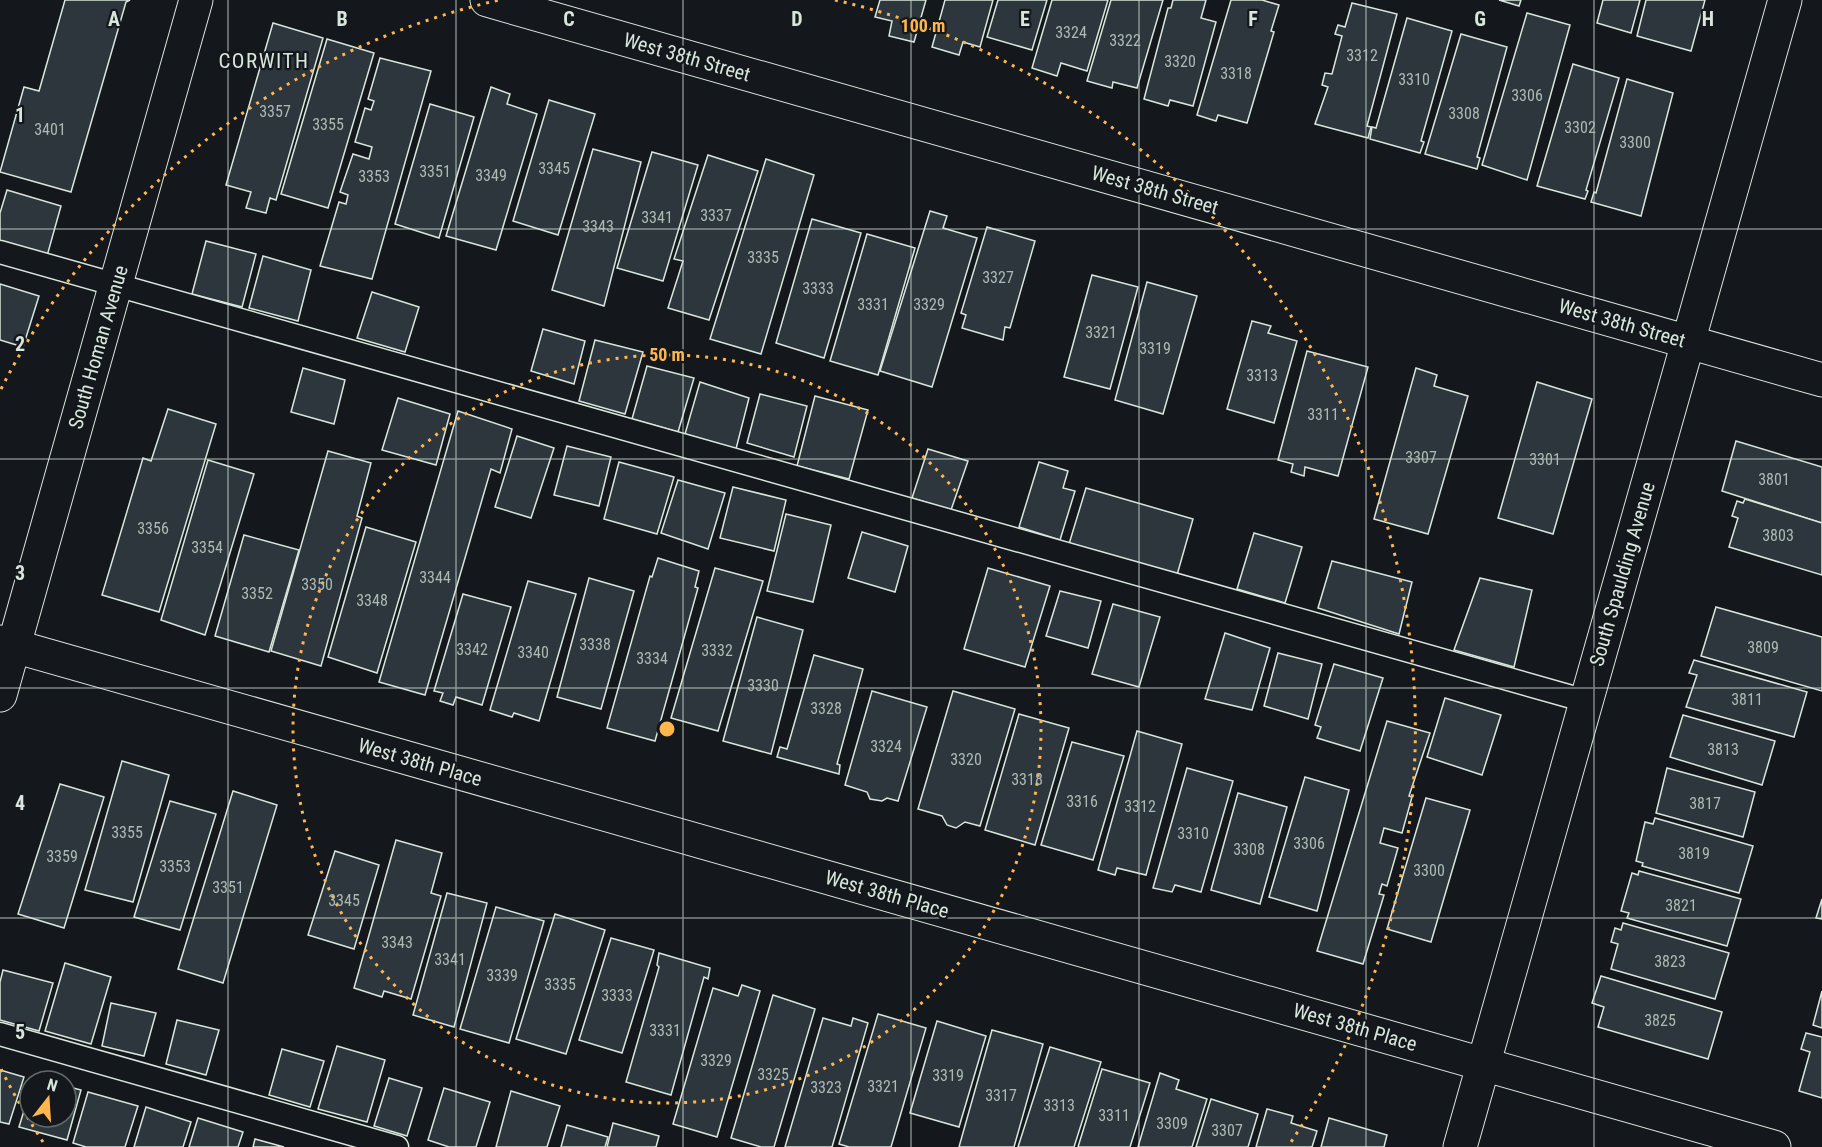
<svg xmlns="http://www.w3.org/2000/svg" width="1822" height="1147" font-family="'Roboto Condensed',sans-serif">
<rect width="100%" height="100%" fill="#14181c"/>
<g fill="#2c363c" stroke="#d8e6dc" stroke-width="1.5">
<path d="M65,0H130L126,2L71,192L0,172L24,87L39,91Z"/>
<path d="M880,0H926L914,42L889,36L892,21L875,17Z"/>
<path d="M945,0H993L980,47L963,42L959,55L932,47Z"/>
<path d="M998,0H1047L1032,50L987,37Z"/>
<path d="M1052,0H1108L1087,71L1061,63L1057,76L1032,68Z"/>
<path d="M1111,0H1163L1137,88L1113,82L1112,88L1087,81Z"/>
<path d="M1173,0H1206L1201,18L1216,22L1193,106L1170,100L1168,106L1144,99L1168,8H1171Z"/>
<path d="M1231,0H1262L1279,5L1271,31L1274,32L1247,123L1218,115L1216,121L1197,115Z"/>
<path d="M1499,0H1521L1519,6Z"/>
<path d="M1603,0H1640L1631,33L1597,23Z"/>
<path d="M1646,0H1705L1691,51L1637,36Z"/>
<path d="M1352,3L1397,14L1367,126L1371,127L1368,138L1315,124L1328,87L1322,85L1325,73L1332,74L1342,36L1335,34L1338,25L1345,27Z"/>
<path d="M1527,13L1570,25L1527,180L1482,165Z"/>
<path d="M1407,18L1452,31L1421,141L1424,142L1420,153L1370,139L1372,127L1376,128Z"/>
<path d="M273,23L323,38L276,200L270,198L266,213L246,208L251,192L226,185Z"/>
<path d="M1461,34L1507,47L1477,157L1480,158L1477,169L1425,154Z"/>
<path d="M327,39L374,53L328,208L281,194Z"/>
<path d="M380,58L431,71L372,279L320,266L339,202L346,204L348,195L340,192L353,154L369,159L372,147L355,142L365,108L371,110L374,101L368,99Z"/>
<path d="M1573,64L1619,78L1586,190L1588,191L1585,199L1537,186Z"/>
<path d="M1627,79L1673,93L1641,216L1591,202L1594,192L1596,193Z"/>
<path d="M491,87L510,94L507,104L537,114L496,250L446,236Z"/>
<path d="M549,100L595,114L558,235L513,221Z"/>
<path d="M430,104L474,117L439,238L395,224Z"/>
<path d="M593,149L641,162L604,306L552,290Z"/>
<path d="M652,152L698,165L663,281L617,268Z"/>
<path d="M708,155L758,171L709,320L668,308L683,261L674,259Z"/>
<path d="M766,159L814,175L761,354L710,339Z"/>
<path d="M7,190L61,206L47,256L0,242V213Z"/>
<path d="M930,211L947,216L943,228L977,238L932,387L880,371Z"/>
<path d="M812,219L861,233L824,358L776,343Z"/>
<path d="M987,227L1035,241L1010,328L1005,327L1003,340L962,328L966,315L961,313Z"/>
<path d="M867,234L915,248L878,375L830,361Z"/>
<path d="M206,241L256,254L242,307L192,294Z"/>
<path d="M263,256L311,270L298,321L249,308Z"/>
<path d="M1092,275L1138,287L1110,389L1064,377Z"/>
<path d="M1147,282L1197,296L1163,414L1115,400Z"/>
<path d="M0,284L39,296L23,347L0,340Z"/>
<path d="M372,292L419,307L405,352L357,338Z"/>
<path d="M1252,321L1271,326L1268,333L1297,341L1274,423L1227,409Z"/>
<path d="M543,329L585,341L574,384L531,371Z"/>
<path d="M595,340L643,352L625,414L579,401Z"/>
<path d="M1307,351L1368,367L1338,476L1305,467L1304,476L1291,472L1293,464L1278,460Z"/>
<path d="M647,366L694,378L678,432L632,419Z"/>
<path d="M303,368L345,380L334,424L291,412Z"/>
<path d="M1416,368L1437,375L1434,386L1468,396L1428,534L1374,519Z"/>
<path d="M700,382L749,398L736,449L685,434Z"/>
<path d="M1537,382L1592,399L1553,534L1498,518Z"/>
<path d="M760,394L807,406L794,457L747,443Z"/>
<path d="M815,396L868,410L849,479L797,466Z"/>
<path d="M398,398L450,414L436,465L382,450Z"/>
<path d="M168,409L216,424L159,612L102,595L143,458L151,461Z"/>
<path d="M458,411L512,429L500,473L491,469L425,695L379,682Z"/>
<path d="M517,436L554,448L531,518L495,507Z"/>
<path d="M1736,441L1822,467V523L1722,491Z"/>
<path d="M567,446L611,457L599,506L554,495Z"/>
<path d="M928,449L968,461L951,510L912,498Z"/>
<path d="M328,451L371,463L357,516L362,518L321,666L271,651Z"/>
<path d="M208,460L254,474L205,635L161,620Z"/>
<path d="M619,462L674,477L657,534L604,519Z"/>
<path d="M1039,462L1068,471L1063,488L1075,491L1060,540L1019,527Z"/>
<path d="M678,480L725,493L708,549L661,533Z"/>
<path d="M733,487L786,500L774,551L720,538Z"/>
<path d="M1086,488L1193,519L1177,575L1069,544Z"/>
<path d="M1745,499L1822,523V575L1729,547L1738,518L1732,516L1737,501L1743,503Z"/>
<path d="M786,514L831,525L813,602L767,591Z"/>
<path d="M366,527L416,542L377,673L328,657Z"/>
<path d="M862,532L908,546L895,592L848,578Z"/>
<path d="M1254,533L1302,547L1285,603L1237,589Z"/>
<path d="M244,535L299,550L269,652L215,636Z"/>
<path d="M658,558L699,571L695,587L698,588L655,741L607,728L650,576L652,577Z"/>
<path d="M1332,561L1412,582L1399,634L1318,608Z"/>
<path d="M715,568L763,581L718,731L671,718Z"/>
<path d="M988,568L1050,586L1025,667L964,649Z"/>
<path d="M589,578L634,591L601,709L557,697Z"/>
<path d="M1480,578L1532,590L1514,667L1454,650Z"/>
<path d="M528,581L576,594L539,721L514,713L512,717L490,710Z"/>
<path d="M1060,591L1101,601L1088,648L1046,636Z"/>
<path d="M463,594L511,607L482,705L456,697L453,705L440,701L443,693L434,691Z"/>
<path d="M1113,604L1160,617L1139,687L1092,674Z"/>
<path d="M1716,607L1822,637V691L1701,656Z"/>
<path d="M757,617L803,630L771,754L723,741Z"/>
<path d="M1225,633L1270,648L1252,710L1205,699Z"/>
<path d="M1278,653L1322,664L1308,719L1264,706Z"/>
<path d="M814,655L863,669L837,764L840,765L839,774L777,757L780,747L787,749Z"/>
<path d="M1694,660L1807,692L1794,737L1686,707L1697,675L1689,673Z"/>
<path d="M1334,664L1383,678L1360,751L1317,738L1321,727L1315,725Z"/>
<path d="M872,691L927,707L898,801L887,798L882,801L870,799L867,792L845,785Z"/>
<path d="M953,691L1015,709L980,826L965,822L956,828L947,825L942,816L918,809Z"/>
<path d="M1445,698L1501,715L1482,775L1427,757Z"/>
<path d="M1019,714L1069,728L1035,845L985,830Z"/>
<path d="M1683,715L1775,741L1762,785L1670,757Z"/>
<path d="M1387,721L1430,733L1409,796L1412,797L1402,833L1384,828L1380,843L1398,848L1387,886L1382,884L1379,894L1384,895L1363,964L1317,951Z"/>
<path d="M1137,731L1182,744L1146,875L1117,868L1115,875L1098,870Z"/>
<path d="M1072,742L1124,756L1093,860L1041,845Z"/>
<path d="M122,761L169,775L133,902L85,890Z"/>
<path d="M1187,768L1233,781L1201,892L1175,885L1172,892L1153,888Z"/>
<path d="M1667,768L1755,792L1743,837L1656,813Z"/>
<path d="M1305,777L1349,790L1317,911L1269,897Z"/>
<path d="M60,784L104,797L64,928L18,914Z"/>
<path d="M233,791L277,805L223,983L178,969Z"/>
<path d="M1238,793L1287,807L1260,904L1211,890Z"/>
<path d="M1426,798L1470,810L1431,942L1387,929Z"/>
<path d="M170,801L216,814L180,930L134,917Z"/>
<path d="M1655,818L1753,846L1739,893L1642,866L1643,863L1636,861L1645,822L1653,824Z"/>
<path d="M396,840L442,853L431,893L441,896L411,999L384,991L382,997L354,988Z"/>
<path d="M335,851L379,865L354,949L308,935Z"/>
<path d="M1639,871L1741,899L1727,946L1627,918L1629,913L1621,911L1632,873L1638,875Z"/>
<path d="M447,893L487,903L454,1027L413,1015Z"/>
<path d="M1822,899V919L1816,918Z"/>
<path d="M496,907L544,921L509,1043L460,1029Z"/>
<path d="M555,914L605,930L566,1054L516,1039Z"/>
<path d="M1623,923L1729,953L1715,999L1611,969L1618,944L1611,942L1615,928L1621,930Z"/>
<path d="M611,938L654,950L622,1053L579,1040Z"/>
<path d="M659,953L710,968L708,979L704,977L671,1095L626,1082L659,967L657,965Z"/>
<path d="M65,963L111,977L91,1044L45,1031Z"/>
<path d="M3,970L53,983L39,1031L0,1020V982Z"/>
<path d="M1601,976L1722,1012L1708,1059L1598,1027L1604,1007L1592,1003Z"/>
<path d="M742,985L760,991L717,1137L673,1124L713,988L738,996Z"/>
<path d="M1822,991V1028L1813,1025Z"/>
<path d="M773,995L815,1009L774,1147H761L731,1138Z"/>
<path d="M111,1003L156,1013L144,1056L102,1046Z"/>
<path d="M878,1014L926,1028L891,1147H849L839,1144Z"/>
<path d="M823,1018L851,1026L853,1018L868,1023L832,1147H785Z"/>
<path d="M177,1020L219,1030L206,1075L166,1064Z"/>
<path d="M937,1021L986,1036L959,1127L910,1113Z"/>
<path d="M992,1030L1043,1044L1014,1147H959Z"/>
<path d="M1806,1033L1822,1037V1098L1799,1091L1810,1052L1801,1049Z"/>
<path d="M337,1046L385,1060L367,1122L318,1109Z"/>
<path d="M1050,1047L1101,1062L1074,1147H1018Z"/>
<path d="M282,1049L324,1061L310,1107L269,1095Z"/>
<path d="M1102,1069L1150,1083L1130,1147H1078Z"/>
<path d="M0,1070L24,1077L9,1124L0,1122Z"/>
<path d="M1160,1073L1179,1080L1176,1089L1207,1099L1192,1147H1138Z"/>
<path d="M34,1077L50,1081H33Z"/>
<path d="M389,1078L422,1088L407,1136L374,1126Z"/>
<path d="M66,1086L81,1090L67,1140L19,1127L30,1091V1117H66Z"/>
<path d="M444,1088L490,1102L476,1147H449L428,1140Z"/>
<path d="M511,1091L560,1106L547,1147H496Z"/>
<path d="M88,1092L138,1106L125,1147H86L73,1143Z"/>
<path d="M1211,1099L1258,1114L1248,1147H1196Z"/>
<path d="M146,1107L191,1122L183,1147H134Z"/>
<path d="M1267,1109L1293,1116L1291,1123L1317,1131L1312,1147H1256Z"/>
<path d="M198,1118L243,1132L238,1147H189Z"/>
<path d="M1329,1118L1387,1135L1384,1147H1321Z"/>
<path d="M613,1123L659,1136L656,1147H607Z"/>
<path d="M567,1125L608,1137L605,1147H561Z"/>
<path d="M255,1139L284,1147H253Z"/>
</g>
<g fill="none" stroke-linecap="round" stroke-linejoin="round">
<g stroke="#d8e6dc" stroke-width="25">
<g id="service">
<path d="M0,252L1586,701"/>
<path d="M0,1034L397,1147"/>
</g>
</g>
<g stroke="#d8e6dc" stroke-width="35">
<g id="minor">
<path d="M487,0L1822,380"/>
<path d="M0,642L1774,1147"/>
<path d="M0,695L196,0"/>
<path d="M1460,1147L1785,0"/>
</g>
</g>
<use href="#service" stroke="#14181c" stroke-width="22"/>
<use href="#minor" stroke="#14181c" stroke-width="33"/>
</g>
<path fill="none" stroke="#d8e6dc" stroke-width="1.5" stroke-opacity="0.55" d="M228,0V1147M456,0V1147M683,0V1147M911,0V1147M1139,0V1147M1366,0V1147M1594,0V1147M0,229H1822M0,459H1822M0,688H1822M0,918H1822"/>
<g fill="none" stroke="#ffb74d" stroke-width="3" stroke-dasharray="3 6">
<circle cx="667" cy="729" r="374"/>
<path d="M43 1142A748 748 0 0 1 1 1069M1 389A748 748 0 0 1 499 0M835 0A748 748 0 0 1 1291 1142"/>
</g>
<g text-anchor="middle" stroke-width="4.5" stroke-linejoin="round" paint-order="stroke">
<g font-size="16" fill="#adbab4">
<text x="1071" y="38">3324</text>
<text x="1125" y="46">3322</text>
<text x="1362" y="61">3312</text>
<text x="1180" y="67">3320</text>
<text x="1236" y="79">3318</text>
<text x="1414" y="85">3310</text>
<text x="1527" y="101">3306</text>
<text x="275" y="117">3357</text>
<text x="1464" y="119">3308</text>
<text x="328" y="130">3355</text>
<text x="1580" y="133">3302</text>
<text x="50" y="135">3401</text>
<text x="1635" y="148">3300</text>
<text x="554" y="174">3345</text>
<text x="435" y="177">3351</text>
<text x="491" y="181">3349</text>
<text x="374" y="182">3353</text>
<text x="716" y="221">3337</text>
<text x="657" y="223">3341</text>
<text x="598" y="232">3343</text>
<text x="763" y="263">3335</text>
<text x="998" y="283">3327</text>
<text x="818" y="294">3333</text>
<text x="873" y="310">3331</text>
<text x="929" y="310">3329</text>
<text x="1101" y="338">3321</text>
<text x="1155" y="354">3319</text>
<text x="1262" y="381">3313</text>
<text x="1323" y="420">3311</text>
<text x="1421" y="463">3307</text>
<text x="1545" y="465">3301</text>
<text x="1774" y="485">3801</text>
<text x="153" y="534">3356</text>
<text x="1778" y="541">3803</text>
<text x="207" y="553">3354</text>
<text x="435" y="583">3344</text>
<text x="317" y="590">3350</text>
<text x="257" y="599">3352</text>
<text x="372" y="606">3348</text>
<text x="595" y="650">3338</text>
<text x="1763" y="653">3809</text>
<text x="472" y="655">3342</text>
<text x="717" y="656">3332</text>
<text x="533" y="658">3340</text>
<text x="652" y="664">3334</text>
<text x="763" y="691">3330</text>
<text x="1747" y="705">3811</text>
<text x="826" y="714">3328</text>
<text x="886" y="752">3324</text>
<text x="1723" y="755">3813</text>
<text x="966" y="765">3320</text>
<text x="1027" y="785">3318</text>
<text x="1082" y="807">3316</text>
<text x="1705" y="809">3817</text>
<text x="1140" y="812">3312</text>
<text x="127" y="838">3355</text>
<text x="1193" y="839">3310</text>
<text x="1309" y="849">3306</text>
<text x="1249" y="855">3308</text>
<text x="1694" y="859">3819</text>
<text x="62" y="862">3359</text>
<text x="175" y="872">3353</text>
<text x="1429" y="876">3300</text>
<text x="228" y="893">3351</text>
<text x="344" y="906">3345</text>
<text x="1681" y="911">3821</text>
<text x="397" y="948">3343</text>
<text x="450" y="965">3341</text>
<text x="1670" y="967">3823</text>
<text x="502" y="981">3339</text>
<text x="560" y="990">3335</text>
<text x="617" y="1001">3333</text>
<text x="1660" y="1026">3825</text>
<text x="665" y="1036">3331</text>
<text x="716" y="1066">3329</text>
<text x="773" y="1080">3325</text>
<text x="948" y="1081">3319</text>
<text x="883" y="1092">3321</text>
<text x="826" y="1093">3323</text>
<text x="1001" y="1101">3317</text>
<text x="1059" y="1111">3313</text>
<text x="1114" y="1121">3311</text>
<text x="1172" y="1129">3309</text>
<text x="1227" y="1136">3307</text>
</g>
<g font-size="20" fill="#d8e6dc" stroke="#14181c">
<text transform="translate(687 57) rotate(16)" y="7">West 38th Street</text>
<text transform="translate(1155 190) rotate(16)" y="7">West 38th Street</text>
<text transform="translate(1622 323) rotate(16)" y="7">West 38th Street</text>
<text transform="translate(98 347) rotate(-74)" y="7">South Homan Avenue</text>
<text transform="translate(1622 574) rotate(-74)" y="7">South Spaulding Avenue</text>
<text transform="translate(420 762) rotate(16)" y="7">West 38th Place</text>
<text transform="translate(887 894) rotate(16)" y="7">West 38th Place</text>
<text transform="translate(1355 1027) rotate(16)" y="7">West 38th Place</text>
</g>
<g font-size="21" letter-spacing="1.5" fill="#d8e6dc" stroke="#14181c">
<text x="264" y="68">CORWITH</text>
</g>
</g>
<g font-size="20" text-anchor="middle" font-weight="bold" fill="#d8e6dc" stroke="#14181c" stroke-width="4.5" stroke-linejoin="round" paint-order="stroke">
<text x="114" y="26">A</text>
<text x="342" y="26">B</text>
<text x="569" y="26">C</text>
<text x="797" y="26">D</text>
<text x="1025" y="26">E</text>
<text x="1253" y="26">F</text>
<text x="1480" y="26">G</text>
<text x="1708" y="26">H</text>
<text x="20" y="122">1</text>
<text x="20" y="351">2</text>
<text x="20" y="580">3</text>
<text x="20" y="810">4</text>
<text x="20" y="1039">5</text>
</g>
<circle cx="667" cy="729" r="9" fill="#ffb74d" stroke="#14181c" stroke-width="3"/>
<g font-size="18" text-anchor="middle" font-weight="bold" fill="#ffb74d" stroke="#14181c" stroke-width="4.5" stroke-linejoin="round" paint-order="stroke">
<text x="923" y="32">100 m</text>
<text x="667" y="361">50 m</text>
</g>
<g transform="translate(48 1099) rotate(17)"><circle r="28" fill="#14181c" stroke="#626a69" stroke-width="1.5"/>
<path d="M0-4.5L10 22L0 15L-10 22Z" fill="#ffb74d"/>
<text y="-9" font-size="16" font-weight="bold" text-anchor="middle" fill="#d8e6dc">N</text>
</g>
</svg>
